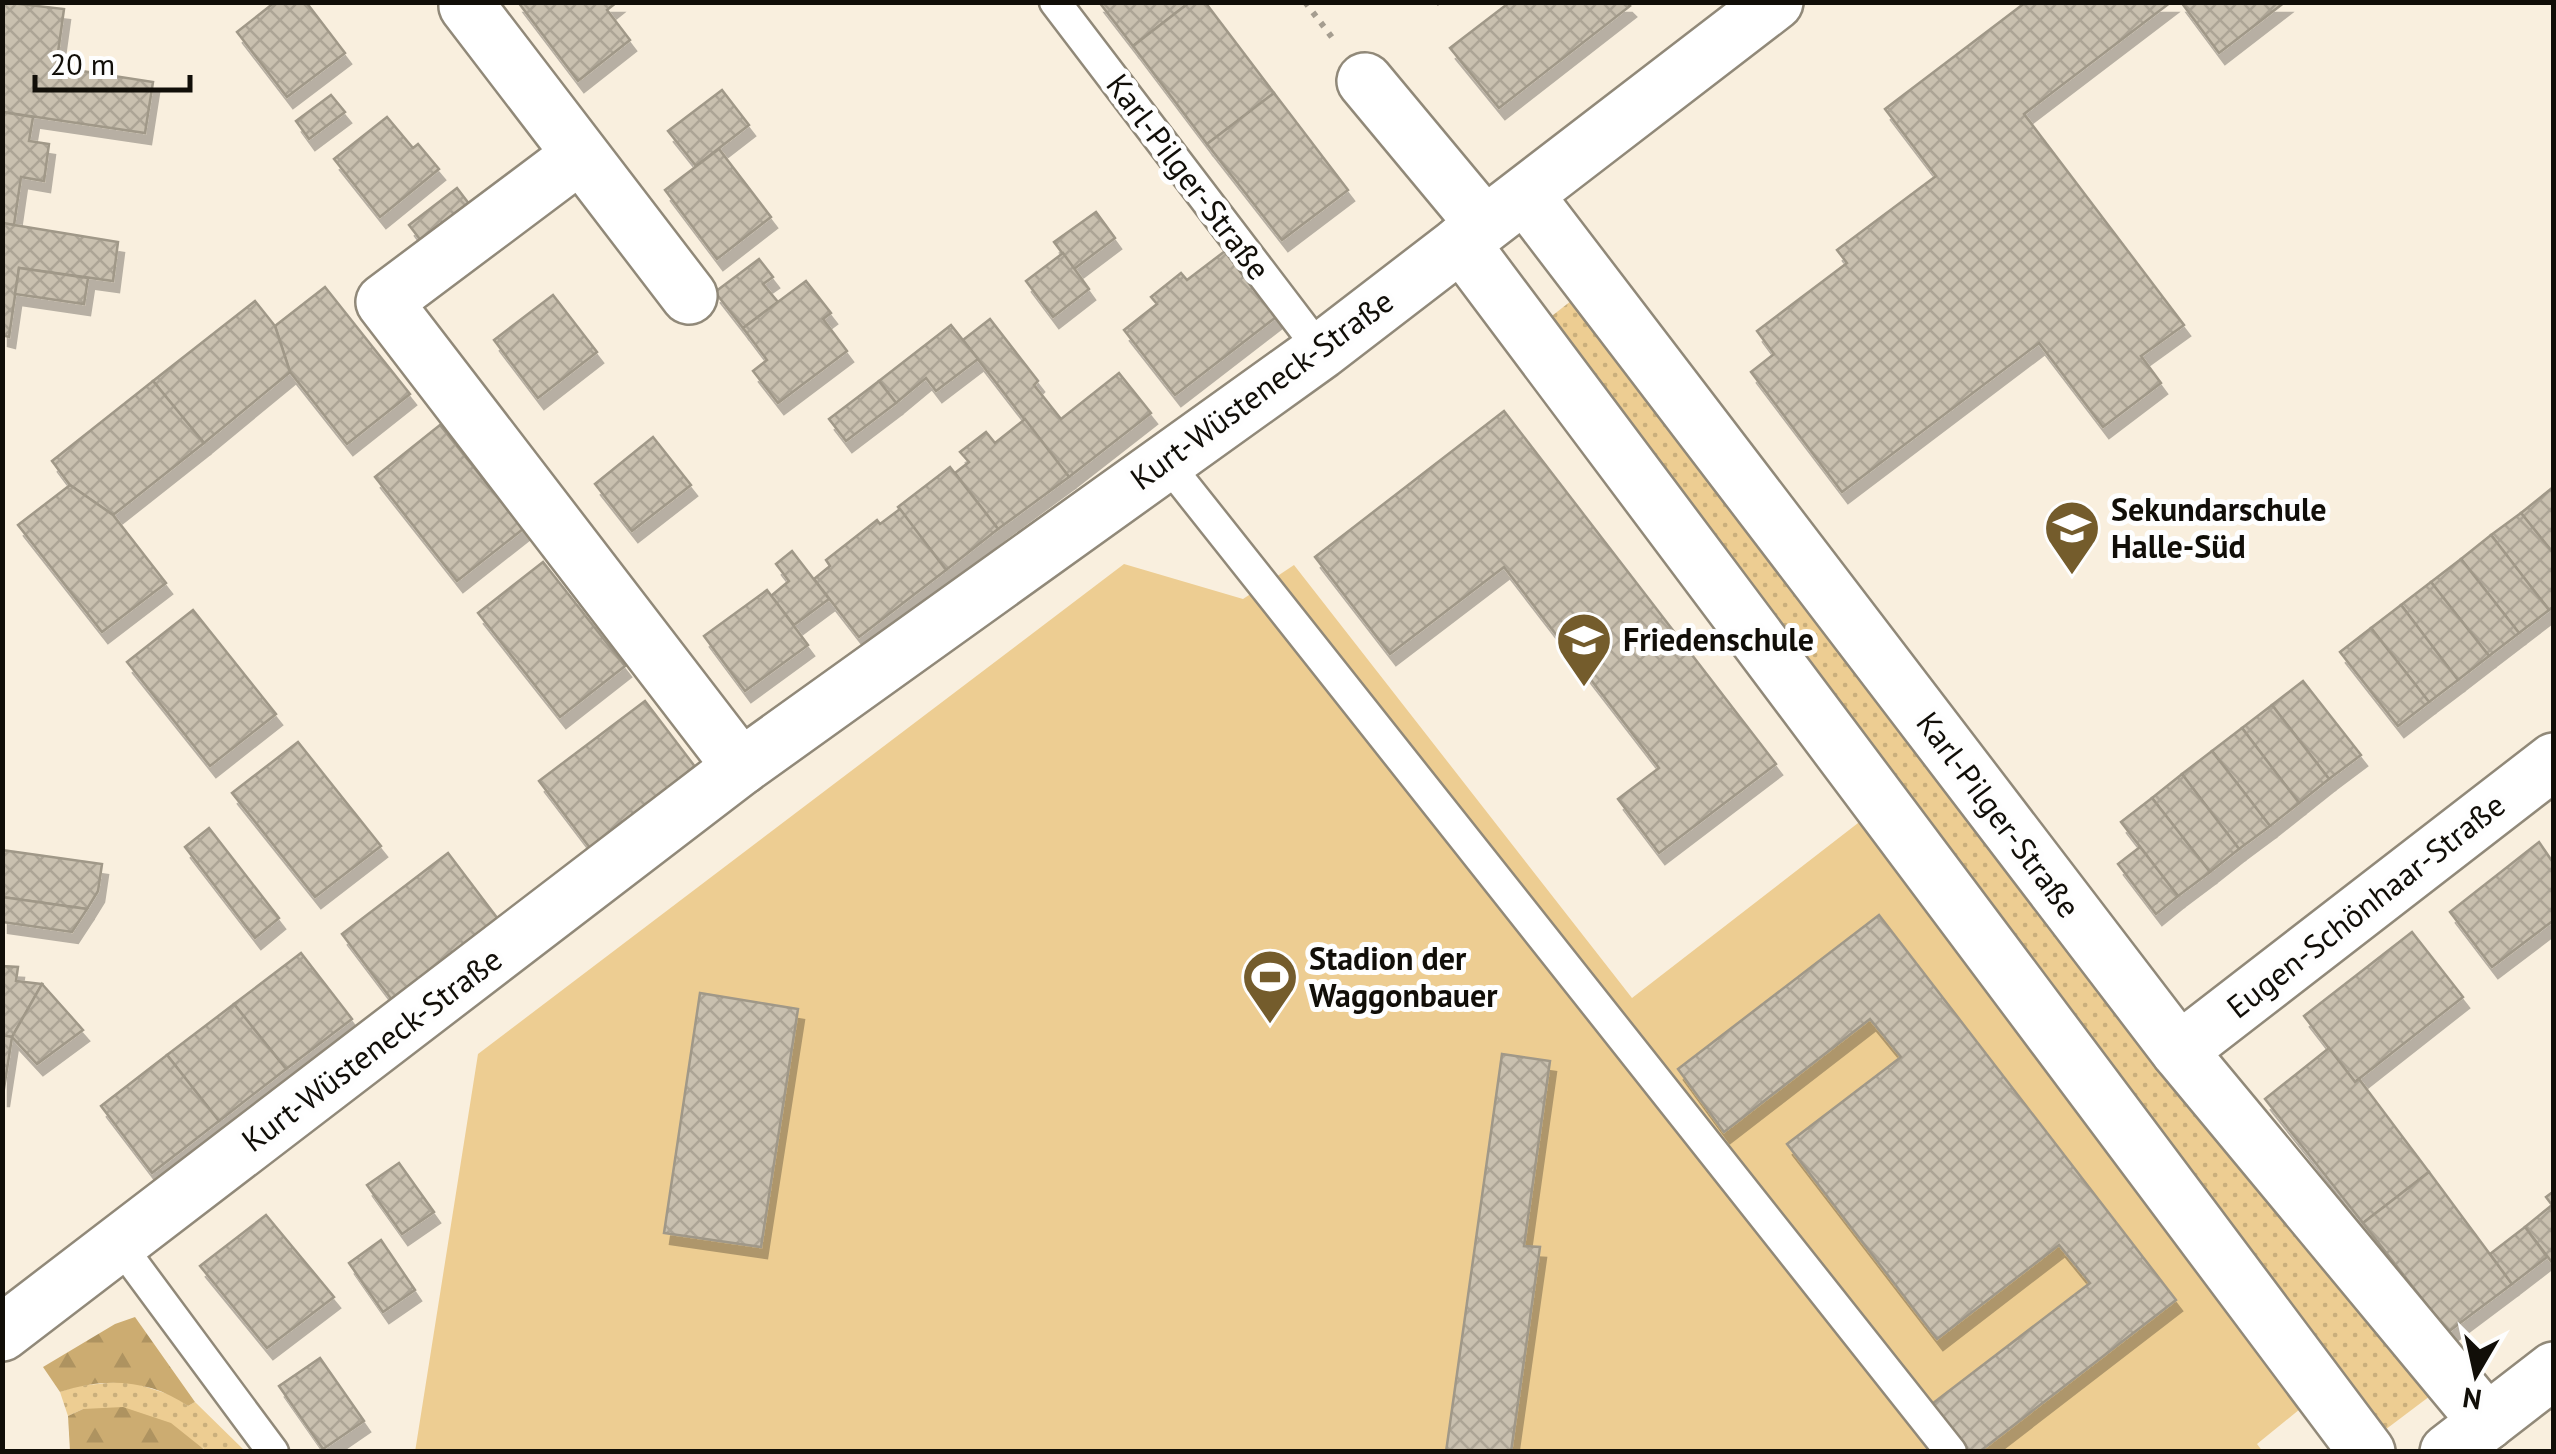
<svg xmlns="http://www.w3.org/2000/svg" width="2556" height="1454" font-family="'PT Sans',sans-serif">
<defs>
<pattern id="grass-dots" width="8" height="8" patternUnits="userSpaceOnUse" patternTransform="scale(2.5)"><rect width="8" height="8" fill="#edcd92"/><path d="M2 2h.1M6 6h.1" fill="none" stroke="#caaf7c" stroke-width="1.8" stroke-linecap="round"/></pattern>
<pattern id="forest-firs" width="22" height="20" patternUnits="userSpaceOnUse" patternTransform="scale(2.5)"><rect width="22" height="20" fill="#ccac71"/><path d="M5 1l3.5 6h-7zM16 11l3.5 6h-7z" fill="#ae9360"/></pattern>
<pattern id="building-cross-hatch" width="8" height="8" patternUnits="userSpaceOnUse" patternTransform="scale(2.5)"><rect width="8" height="8" fill="#c9c0af"/><path d="M0 0l8 8M0 8l8-8" fill="none" stroke="#aca495"/></pattern>
<filter id="shadow"><feDropShadow dx="6" dy="11" stdDeviation="0" flood-color="#0004"/></filter>
</defs>
<rect width="100%" height="100%" fill="#f9efde"/>
<g fill="url(#grass-dots)">
<path d="M1585,290L2442,1387L2365,1445L1539,326Z"/>
<path d="M128,1381L174,1396L188,1406L195,1402L245,1451H206L203,1448L83,1409L68,1416L60,1392L77,1386Z"/>
</g>
<g fill="url(#forest-firs)">
<path d="M135,1317L195,1402L188,1406C150,1379 104,1377 60,1392L43,1367L115,1324Z"/>
<path d="M123,1407L171,1423L206,1451H70L68,1416L83,1409Z"/>
</g>
<path fill="#edcd92" d="M1124,564L1243,599L1294,565L1632,998L1871,813L2300,1409L2257,1444L2263,1452H415L478,1054Z"/>
<g fill="url(#building-cross-hatch)" stroke="#a09888" stroke-width="2.5" filter="url(#shadow)">
<path d="M2,2L64,9L56,67L153,82L145,133L2,112Z"/>
<path d="M275,2H306L345,53L287,97L237,32Z"/>
<path d="M518,2H617L607,10L630,40L578,81Z"/>
<path d="M1099,2H1190L1133,46Z"/>
<path d="M1190,2H1205L1274,93L1207,144L1133,46Z"/>
<path d="M1510,2H1626L1630,6L1499,108L1450,48Z"/>
<path d="M2026,2H2171L2024,114L2184,325L2141,356L2161,383L2103,427L2039,343L1842,492L1751,372L1774,354L1757,331L1847,263L1837,250L1936,176L1885,109Z"/>
<path d="M2181,2H2285L2219,53Z"/>
<path d="M722,90L749,125L696,166L668,131Z"/>
<path d="M1274,93L1348,190L1282,240L1207,144Z"/>
<path d="M331,95L345,112L309,139L296,121Z"/>
<path d="M2,112L33,117L29,141L49,144L44,181L21,177L14,225L2,223Z"/>
<path d="M387,117L413,148L418,144L439,169L380,217L334,159Z"/>
<path d="M719,149L771,217L717,259L665,190Z"/>
<path d="M457,188L473,209L425,246L409,225Z"/>
<path d="M1096,212L1115,238L1074,269L1054,242Z"/>
<path d="M2,223L118,242L113,281L19,268L9,337L2,335Z"/>
<path d="M1229,248L1280,314L1175,395L1124,330L1157,304L1151,297L1181,273L1187,280Z"/>
<path d="M1063,253L1089,289L1053,317L1026,281Z"/>
<path d="M759,259L773,277L763,284L778,302L743,328L715,292Z"/>
<path d="M19,268L88,278L84,304L15,294Z"/>
<path d="M806,281L831,313L823,319L847,351L778,403L753,371L767,360L743,328Z"/>
<path d="M325,287L410,394L347,444L290,372L275,326Z"/>
<path d="M553,295L597,352L538,398L494,340Z"/>
<path d="M255,301L275,326L290,372L204,443L153,381Z"/>
<path d="M990,319L1038,381L1034,385L1061,419L1119,373L1151,413L1069,477L963,340Z"/>
<path d="M951,325L978,359L936,391L926,378L896,403L879,381Z"/>
<path d="M153,381L204,443L113,515L70,485L52,461Z"/>
<path d="M879,381L896,403L846,441L829,419Z"/>
<path d="M1504,411L1776,764L1659,853L1618,799L1659,768L1504,567L1390,654L1315,557Z"/>
<path d="M1025,419L1069,477L998,529L955,473L969,462L960,452L986,432L995,443Z"/>
<path d="M440,425L523,529L457,581L375,477Z"/>
<path d="M653,437L691,485L632,531L595,484Z"/>
<path d="M950,467L998,529L946,570L898,507Z"/>
<path d="M70,485L113,515L166,583L102,632L18,525Z"/>
<path d="M2552,488L2554,489V554L2521,513Z"/>
<path d="M900,509L946,570L859,637L814,579L830,566L826,560L877,520L880,524Z"/>
<path d="M2521,513L2554,554V606L2549,610L2491,535Z"/>
<path d="M2491,535L2549,610L2519,633L2461,559Z"/>
<path d="M792,551L829,599L794,625L771,596L789,581L776,564Z"/>
<path d="M2461,559L2519,633L2489,656L2431,582Z"/>
<path d="M543,562L625,666L560,717L478,613Z"/>
<path d="M2431,582L2489,656L2458,680L2401,605Z"/>
<path d="M767,590L808,645L745,691L704,636Z"/>
<path d="M2401,605L2458,680L2429,702L2371,628Z"/>
<path d="M193,610L276,714L210,766L127,662Z"/>
<path d="M2371,628L2429,702L2398,726L2340,652Z"/>
<path d="M2303,681L2361,755L2329,779L2272,705Z"/>
<path d="M645,701L696,768L590,848L539,781Z"/>
<path d="M2272,705L2329,779L2299,803L2242,728Z"/>
<path d="M2242,728L2299,803L2270,826L2212,751Z"/>
<path d="M298,742L381,846L315,897L232,793Z"/>
<path d="M2212,751L2270,826L2239,849L2182,774Z"/>
<path d="M2182,774L2239,849L2210,872L2152,798Z"/>
<path d="M2152,798L2210,872L2178,896L2121,822Z"/>
<path d="M209,828L279,918L255,938L185,847Z"/>
<path d="M2539,842L2554,864V920L2492,967L2450,912Z"/>
<path d="M2140,847L2178,896L2156,914L2118,864Z"/>
<path d="M2,850L102,864L98,891L87,909L2,897Z"/>
<path d="M448,853L498,919L392,1000L342,934Z"/>
<path d="M2,897L87,909L72,932L2,922Z"/>
<path d="M1879,915L2176,1300L1979,1452H1961L1928,1407L2090,1283L2059,1245L1937,1339L1787,1144L1901,1057L1870,1019L1724,1132L1678,1069Z"/>
<path d="M2412,932L2463,997L2355,1082L2304,1016Z"/>
<path d="M301,953L352,1019L286,1069L234,1004Z"/>
<path d="M2,966L18,967L16,981L42,984L12,1037L2,1035Z"/>
<path d="M42,984L83,1030L37,1064L12,1037Z"/>
<path d="M700,993L798,1009L761,1247L664,1233Z"/>
<path d="M234,1004L286,1069L219,1121L167,1055Z"/>
<path d="M2,1035L12,1037L3,1095H2Z"/>
<path d="M2329,1048L2355,1082L2359,1079L2429,1172L2363,1223L2265,1099Z"/>
<path d="M1502,1054L1550,1061L1524,1246L1540,1247L1511,1452H1446Z"/>
<path d="M167,1055L219,1121L152,1173L101,1106Z"/>
<path d="M399,1163L434,1212L402,1234L367,1185Z"/>
<path d="M2429,1172L2512,1284L2448,1332L2363,1223Z"/>
<path d="M2554,1191V1265L2525,1227L2552,1205L2546,1197Z"/>
<path d="M266,1215L334,1297L267,1348L200,1266Z"/>
<path d="M2525,1227L2547,1257L2512,1284L2490,1254Z"/>
<path d="M381,1240L415,1290L383,1312L349,1263Z"/>
<path d="M320,1358L364,1421L323,1449L279,1386Z"/>
</g>
<g fill="none" stroke-linecap="round" stroke-linejoin="round">
<g stroke="#918979" stroke-width="35">
<g id="lane">
<path d="M1055,2L1321,351"/>
<path d="M1166,462L1951,1452"/>
<path d="M119,1244L273,1452"/>
</g>
</g>
<g stroke="#918979" stroke-width="60">
<g id="street">
<path d="M467,6L689,296"/>
<path d="M1365,81L1484,224"/>
<path d="M580,155L384,302L741,767"/>
<path d="M1525,195L2179,1051L2487,1422"/>
<path d="M1461,243L2367,1452"/>
<path d="M2179,1051L2554,761"/>
<path d="M2,1333L741,767L1321,351L1775,2"/>
<path d="M2448,1452L2554,1370"/>
</g>
</g>
<g stroke="#a59d90" stroke-width="6" stroke-dasharray="5 8" stroke-linecap="butt">
<path d="M1305,2L1334,40"/>
<path d="M1438,2L1440,4"/>
</g>
<use href="#lane" stroke="#fff" stroke-width="30"/>
<use href="#street" stroke="#fff" stroke-width="55"/>
</g>
<defs>
<g id="school-pin" transform="scale(2.875)"><path d="M0 17L-7.5 6A9.5 9.5 0 1 1 7.5 6Z" fill="#745c2c" stroke="#fefefe"/><path d="M0-5L7-2L0 1L-7-2ZM-4 1L0 2.5L4 1V4Q0 6-4 4Z" fill="#fff"/></g>
<g id="stadium-pin" transform="scale(2.875)"><path d="M0 17L-7.5 6A9.5 9.5 0 1 1 7.5 6Z" fill="#745c2c" stroke="#fefefe"/><path d="M0-5a6.5 5 0 1 0 0 10a6.5 5 0 1 0 0-10ZM-3.5-1.8h7v3.6h-7Z" fill="#fff"/></g>
</defs>
<g fill-rule="evenodd">
<use href="#school-pin" x="2072" y="528"/>
<use href="#school-pin" x="1584" y="640"/>
<use href="#stadium-pin" x="1270" y="977"/>
</g>
<g text-anchor="middle" stroke-width="10" stroke-linejoin="round" paint-order="stroke">
<g font-size="32" fill="#110e08" stroke="#fefefe">
<text transform="translate(1188 177) rotate(53)" y="11">Karl-Pilger-Straße</text>
<text transform="translate(1262 390) rotate(-36)" y="11">Kurt-Wüsteneck-Straße</text>
<text transform="translate(1998 815) rotate(53)" y="11">Karl-Pilger-Straße</text>
<text transform="translate(2366 906) rotate(-38)" y="11">Eugen-Schönhaar-Straße</text>
<text transform="translate(372 1050) rotate(-37)" y="11">Kurt-Wüsteneck-Straße</text>
</g>
<g font-size="32" font-weight="bold" fill="#110e08" stroke="#fefefe" text-anchor="start">
<text x="2111" y="521">Sekundarschule<tspan x="2111" dy="37">Halle-Süd</tspan></text>
<text x="1623" y="651">Friedenschule</text>
<text x="1309" y="970">Stadion der<tspan x="1309" dy="37">Waggonbauer</tspan></text>
</g>
</g>
<rect width="2556" height="1454" fill="none" stroke="#110e08" stroke-width="10"/>
<g transform="translate(2476 1374) rotate(189)" stroke="#fefefe" stroke-width="8" paint-order="stroke">
<path d="M0-8L18 38L0 25L-18 38Z" fill="#110e08"/>
<text y="-15" font-size="28" font-weight="bold" text-anchor="middle" fill="#110e08">N</text>
</g>
<path d="M35 75v15h155v-15" fill="none" stroke="#110e08" stroke-width="5"/>
<text x="50" y="75" font-size="30" fill="#110e08" stroke="#fefefe" stroke-width="8" paint-order="stroke">20 m</text>
</svg>
